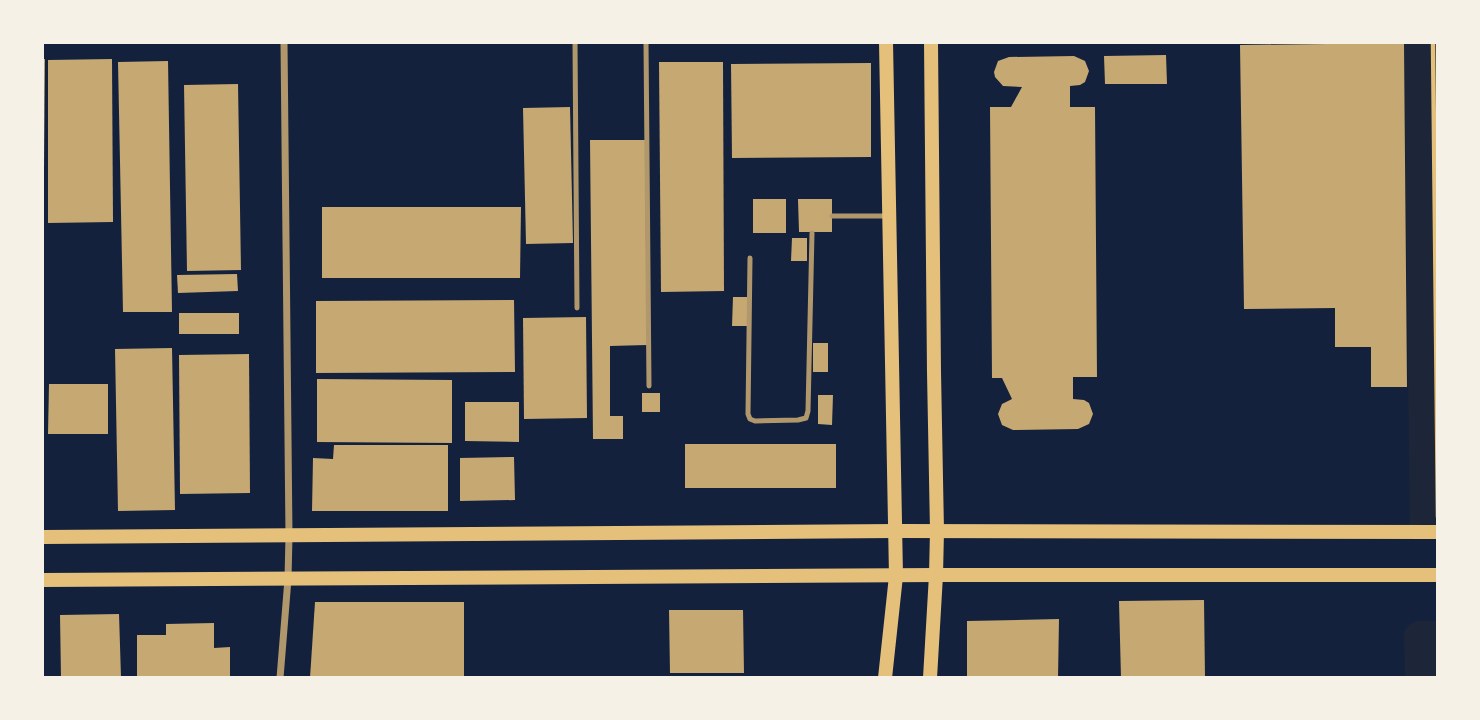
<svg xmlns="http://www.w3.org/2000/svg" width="1480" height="720" font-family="'Roboto Condensed',sans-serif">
<rect width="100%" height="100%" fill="#14213d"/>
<g fill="#1d2539">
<path d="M1404,42H1438V532H1410Z"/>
<path d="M1417,621H1438V678H1405L1404,632L1409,625Z"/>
</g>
<g fill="#c6a872">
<path d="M1404,43L1407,387H1371V347H1335V308L1244,309L1240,45Z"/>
<path d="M1166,55L1167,84H1105L1104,56Z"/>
<path d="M1074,56L1085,61L1089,71L1085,82L1080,85L1070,86V107H1095L1097,377H1073V399L1084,400L1089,403L1093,414L1089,424L1078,429L1013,430L1002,425L998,414L1002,404L1012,399L1002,378H992L990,107H1011L1022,87L1003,86L995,77L994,72L998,61L1009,57Z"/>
<path d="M42,59H45L44,169H42Z"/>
<path d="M112,59L113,222L48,223V60Z"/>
<path d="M168,61L172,312H123L118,62Z"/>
<path d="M659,62H723L724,291L661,292Z"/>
<path d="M871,63V157L732,158L731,64Z"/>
<path d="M238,84L241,270L187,271L184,85Z"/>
<path d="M570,107L573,243L526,244L523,108Z"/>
<path d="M590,140H645L647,345L610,346V416H623V439H593Z"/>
<rect x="753" y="199" width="33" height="34"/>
<path d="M798,199H832V232H799Z"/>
<path d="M322,207H521L520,278H322Z"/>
<path d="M792,238H807V261H791Z"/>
<path d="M237,274L238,291L178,293L177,275Z"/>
<path d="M733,297H747V326H732Z"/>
<path d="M514,300L515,372L316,373V301Z"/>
<rect x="179" y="313" width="60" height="21"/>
<path d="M586,317L587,418L524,419L523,318Z"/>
<rect x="813" y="343" width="15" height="29"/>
<path d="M172,348L175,510L118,511L115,349Z"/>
<path d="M249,354L250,493L180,494L179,355Z"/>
<path d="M317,379L452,380V443L317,442Z"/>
<path d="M49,384H108V434H48Z"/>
<rect x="642" y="393" width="18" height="19"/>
<path d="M818,395H833L832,425L818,424Z"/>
<path d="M465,402H519V442L465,441Z"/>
<rect x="685" y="444" width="151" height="44"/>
<path d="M334,445H448V511H312L313,458L333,459Z"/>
<path d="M514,457L515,500L460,501V458Z"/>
<path d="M1204,600L1205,678H1121L1119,601Z"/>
<path d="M315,602H464V678H310Z"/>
<path d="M669,610H743L744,673H670Z"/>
<path d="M119,614L121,678H61L60,615Z"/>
<path d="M1059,619L1058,678H967V621Z"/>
<path d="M214,623V648L230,647V678H137V635H166V624Z"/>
</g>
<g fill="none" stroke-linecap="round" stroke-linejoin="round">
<path stroke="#e5c07b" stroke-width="4.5" d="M1433,42L1438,517"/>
<g stroke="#b1986c" stroke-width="5">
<path d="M575,42L577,308"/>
<path d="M646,42L649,386"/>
<path d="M832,216H888"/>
<path d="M750,258L748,414L750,419L755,421L798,420L806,418L808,411L812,233"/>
</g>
<path stroke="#b1986c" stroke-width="7" d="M280,678L288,579L289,536L284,42"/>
<g stroke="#e5c07b" stroke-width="14">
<path d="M42,537L896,531L1438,532"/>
<path d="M42,580L936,575H1438"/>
<path d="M885,678L896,576L886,42"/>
<path d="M930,678L936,575L937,531L934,372L931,42"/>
</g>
</g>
<rect width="1480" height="720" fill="none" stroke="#f6f1e7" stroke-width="88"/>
</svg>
